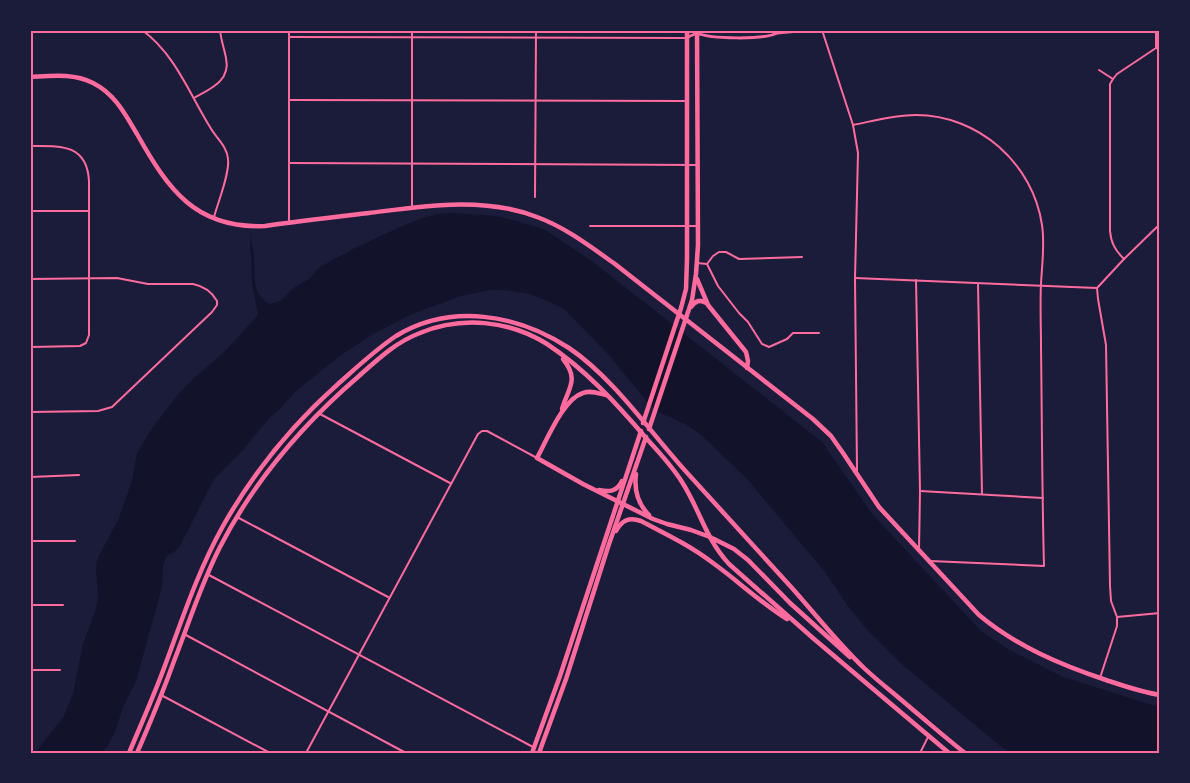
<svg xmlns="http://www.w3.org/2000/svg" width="1190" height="783" font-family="'Titillium Web',sans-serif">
<rect width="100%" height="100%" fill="#1b1b3a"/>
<path fill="#12122b" d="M454,213L496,216L531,225L547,231L593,262L822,442L873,515L981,631L1008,649L1063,677L1155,706H1160V753H1012L1003,748L904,666L868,631L848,606L825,572L768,504L749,481L712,445L699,433L685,424L659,412L649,404L608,354L564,309L552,303L530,294L504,290H490L461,296L412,314L373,334L338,357L294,393L278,411L270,417L243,450L214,479L180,546L174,552L168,555L165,559L163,566L162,587L136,681L123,707L115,732L108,745L102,753H35L64,716L73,694L83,644L96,609L98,595L96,569L97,560L119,518L132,481L137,453L151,430L176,397L190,382L226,350L258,315L252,282L250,232C251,240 253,248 254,256C255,273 251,296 270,304L280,301L295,287L309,279L320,267L355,248L400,227L420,219L437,214Z"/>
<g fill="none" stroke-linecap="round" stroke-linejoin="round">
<g stroke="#ff6b9d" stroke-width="2">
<path d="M142,30C175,54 189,93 210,127C216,138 227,146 228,159C230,173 218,202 214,217"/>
<path d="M289,30V223"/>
<path d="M822,30L853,125L858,153L855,278L857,471"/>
<path d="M1156,30V48L1160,49"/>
<path d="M289,37L685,38"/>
<path d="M1099,70L1113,79"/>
<path d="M194,98C210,89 231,81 226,58C224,48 221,40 220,30"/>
<path d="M289,100L685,101"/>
<path d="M853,125C873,121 894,115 916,115C978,115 1033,163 1042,225C1045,244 1042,264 1041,284C1040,305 1041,326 1041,347C1042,420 1042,493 1044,566L930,561"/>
<path d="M30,146C59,146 87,143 89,181V335L86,343L80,346L30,347"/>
<path d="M289,163L697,165"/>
<path d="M535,197L536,30"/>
<path d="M412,207V30"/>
<path d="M30,211H89"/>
<path d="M590,226H698"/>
<path d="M1124,259C1115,250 1111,243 1110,231V84L1113,79L1117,74L1156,48"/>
<path d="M697,263L707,264L718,286L739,313L748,322L762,344L769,347L787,339L793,333H819"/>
<path d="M707,264L713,256L719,252H726L739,259L802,257"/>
<path d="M855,278L1097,288"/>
<path d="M30,279L117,278L148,284H193C203,286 212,292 217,301V305L212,312L112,407L98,411L30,412"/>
<path d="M916,280L920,491L919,550"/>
<path d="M978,284L982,494"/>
<path d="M320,414L450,483"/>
<path d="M30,477L79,475"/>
<path d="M920,491L1043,498"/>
<path d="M237,517L388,597"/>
<path d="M30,541H75"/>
<path d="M207,574L533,747"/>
<path d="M30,605H63"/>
<path d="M1117,617L1160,613"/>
<path d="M184,634L406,753"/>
<path d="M30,670H60"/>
<path d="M1100,678L1117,626V617L1111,601L1110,586L1106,345L1098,299L1097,288L1124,259L1160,224"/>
<path d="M161,695L270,753"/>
<path d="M306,753L478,434L482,431H487L537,458"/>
<path d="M920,753L928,737"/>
</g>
<g stroke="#ff6b9d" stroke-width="3">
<path d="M753,30H771L777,33L810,30"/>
<path d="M697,33C710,39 764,40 777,33"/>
<path d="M688,37L704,30H728"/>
</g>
<g stroke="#ff6b9d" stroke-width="4.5">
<path d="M30,77C51,76 73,73 93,83C115,94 125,114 137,134C168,189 195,229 265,226C300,221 335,217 369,213C424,206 483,196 537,217C565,227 591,247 615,264L813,419L831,436L843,453L879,507L979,615C1016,646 1061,665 1106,680C1124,686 1141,692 1160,695"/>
<path d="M697,279L708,305L746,352L748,361L747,368"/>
<path d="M691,307C695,301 700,299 706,303"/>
<path d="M606,395C598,393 590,390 583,393C563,399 547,440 537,458L583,484L653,519L667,524L691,530L710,537L734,549L748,560L790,603L850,657"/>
<path d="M562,409C568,388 580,380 563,359"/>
<path d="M643,423L681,308L686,289L687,259V30"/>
<path d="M649,429L692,300L696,274L698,245L697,30"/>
<path d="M636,474C634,489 638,504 649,515"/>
<path d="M599,490C609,492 617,492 622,481"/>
<path d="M616,531C622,520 629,517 641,521C666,534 691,546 713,563C738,581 761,603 787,619"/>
<path d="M129,753C142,722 156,691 167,660C184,614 199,569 223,526C253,473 292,425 338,384C356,368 375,350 396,336C451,303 517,314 569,348C615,379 652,435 690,476C724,513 758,551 792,588C816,615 838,643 864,668C879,682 896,695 912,709C930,724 947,739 965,753"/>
<path d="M137,753C150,723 163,692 174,661C189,623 201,584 220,547C254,481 302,425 359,376C378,359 396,342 420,333C461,316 509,320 547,344C585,369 617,404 646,438C659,452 672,466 682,482C700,510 705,538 729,564L814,639L949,753"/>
<path d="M532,753L560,676L641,431"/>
<path d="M539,753L566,679L608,547L646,437"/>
</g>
</g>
<rect width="1190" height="783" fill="none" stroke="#1b1b3a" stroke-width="63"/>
<rect x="32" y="32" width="1126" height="720" fill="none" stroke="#ff6b9d" stroke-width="2"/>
</svg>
